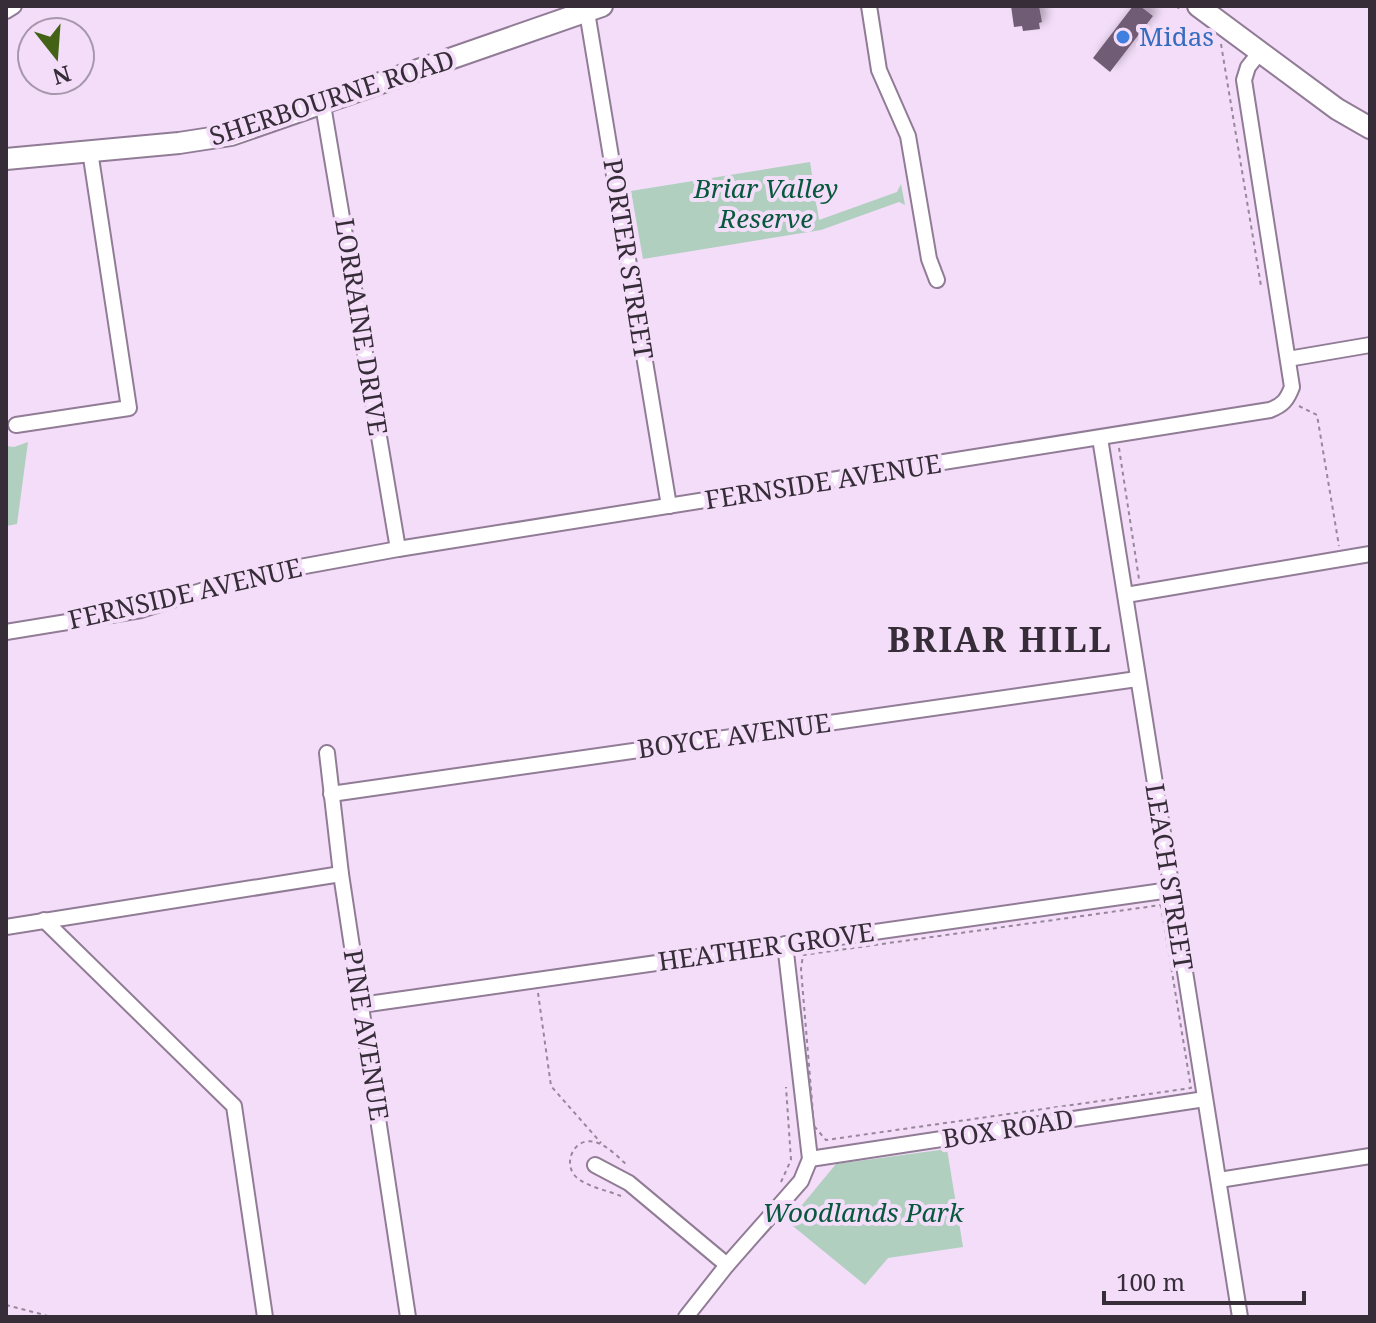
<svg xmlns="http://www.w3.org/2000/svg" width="1376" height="1323" font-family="'Noto Serif',serif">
<defs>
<filter id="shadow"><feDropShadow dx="6" dy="-6" stdDeviation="4" flood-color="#0004"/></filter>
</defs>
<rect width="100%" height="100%" fill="#f3ddf9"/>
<g fill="#b0cfbf">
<path d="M810,162L819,220L897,192L901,184L905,205L899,202L821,230L643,259L631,191Z"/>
<path d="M28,442L17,524L6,526V446L14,447Z"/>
<path d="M947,1149L963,1247L888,1258L865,1285L788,1222L836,1164Z"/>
</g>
<g fill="#6f5c74" filter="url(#shadow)">
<path d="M1011,6H1039L1042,22L1039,23L1040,29L1023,31L1022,26L1014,27Z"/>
<path d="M1133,6H1140L1153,16L1110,72L1093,58Z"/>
</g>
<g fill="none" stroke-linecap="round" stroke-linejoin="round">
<g stroke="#917c96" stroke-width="18">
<g id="street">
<path d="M869,6L879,70L908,136L929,259L937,280"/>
<path d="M6,11L14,6"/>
<path d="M587,12L669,506"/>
<path d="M323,105L398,549"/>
<path d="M1288,359L1370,345"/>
<path d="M16,425L129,408L90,151"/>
<path d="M1100,438L1240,1317"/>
<path d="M1126,595L1370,554"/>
<path d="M6,632L141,610L245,577L398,549L1270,410C1283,405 1287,400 1292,387L1244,80L1248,67L1260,52"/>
<path d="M327,753L341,874L408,1317"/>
<path d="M331,794L1137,679"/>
<path d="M44,920L234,1106L265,1317"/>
<path d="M6,927L341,874"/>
<path d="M361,1005L1170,890"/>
<path d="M810,1159L1205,1099"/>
<path d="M595,1165L629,1183L727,1265"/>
<path d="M1219,1180L1370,1156"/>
<path d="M686,1317L727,1265L801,1181L810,1159L785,944"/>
</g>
</g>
<g stroke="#917c96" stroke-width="24">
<g id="secondary">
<path d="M1198,6L1337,109L1370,128"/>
<path d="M6,159L179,143L231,135L602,6"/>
</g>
</g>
<g stroke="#97879b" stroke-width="2" stroke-dasharray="4 4" stroke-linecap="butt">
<path d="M1176,6L1182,11"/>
<path d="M1221,44L1261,286"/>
<path d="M1299,406L1317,415L1339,546"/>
<path d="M1119,448L1139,579"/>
<path d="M1161,905L1191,1088L826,1140L814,1126L801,969L803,955Z"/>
<path d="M538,993L551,1086L601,1143"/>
<path d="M781,1182L791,1160L786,1087"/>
<path d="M621,1196C609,1191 592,1188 580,1180C559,1167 574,1133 598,1143C609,1147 619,1158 628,1166"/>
<path d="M6,1305L52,1317"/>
</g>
<use href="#street" stroke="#fff" stroke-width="14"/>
<use href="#secondary" stroke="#fff" stroke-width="20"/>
</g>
<circle fill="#3f7fe0" stroke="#f3ddf9" stroke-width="3" cx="1123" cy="37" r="8"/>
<g text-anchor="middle" stroke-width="8" stroke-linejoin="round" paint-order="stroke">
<g font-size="26" fill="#366cbe" stroke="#f3ddf9" text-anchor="start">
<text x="1139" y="46">Midas</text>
</g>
<g font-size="26" fill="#362d38" stroke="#f3ddf9">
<text transform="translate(332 98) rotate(-18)" y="9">SHERBOURNE ROAD</text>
<text transform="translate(628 259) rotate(81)" y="9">PORTER STREET</text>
<text transform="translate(361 327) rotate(81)" y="9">LORRAINE DRIVE</text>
<text transform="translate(823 482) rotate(-9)" y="9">FERNSIDE AVENUE</text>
<text transform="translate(185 594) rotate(-13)" y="9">FERNSIDE AVENUE</text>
<text transform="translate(734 736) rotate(-8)" y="9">BOYCE AVENUE</text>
<text transform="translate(1169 877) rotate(81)" y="9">LEACH STREET</text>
<text transform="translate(766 947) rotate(-8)" y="9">HEATHER GROVE</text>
<text transform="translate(366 1035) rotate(81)" y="9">PINE AVENUE</text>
<text transform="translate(1008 1129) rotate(-9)" y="9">BOX ROAD</text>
</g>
<g font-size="26" font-style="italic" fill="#08583d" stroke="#f3ddf9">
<text x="766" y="198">Briar Valley<tspan x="766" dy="30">Reserve</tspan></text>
<text x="863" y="1222">Woodlands Park</text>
</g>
<g font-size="34" font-weight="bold" letter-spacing="2" fill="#362d38" stroke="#f3ddf9">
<text x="1000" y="652">BRIAR HILL</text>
</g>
</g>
<rect width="1376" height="1323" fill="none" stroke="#362d38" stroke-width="16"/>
<g transform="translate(56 56) rotate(163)"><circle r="38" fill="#f3ddf9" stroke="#a797ac" stroke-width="2"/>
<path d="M0-6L14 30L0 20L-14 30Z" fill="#436215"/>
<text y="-12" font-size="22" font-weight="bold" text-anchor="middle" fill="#362d38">N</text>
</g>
<path d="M1104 1291v12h200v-12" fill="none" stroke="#362d38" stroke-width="4"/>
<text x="1116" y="1291" font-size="24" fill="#362d38" stroke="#f3ddf9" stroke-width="6" paint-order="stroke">100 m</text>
</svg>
